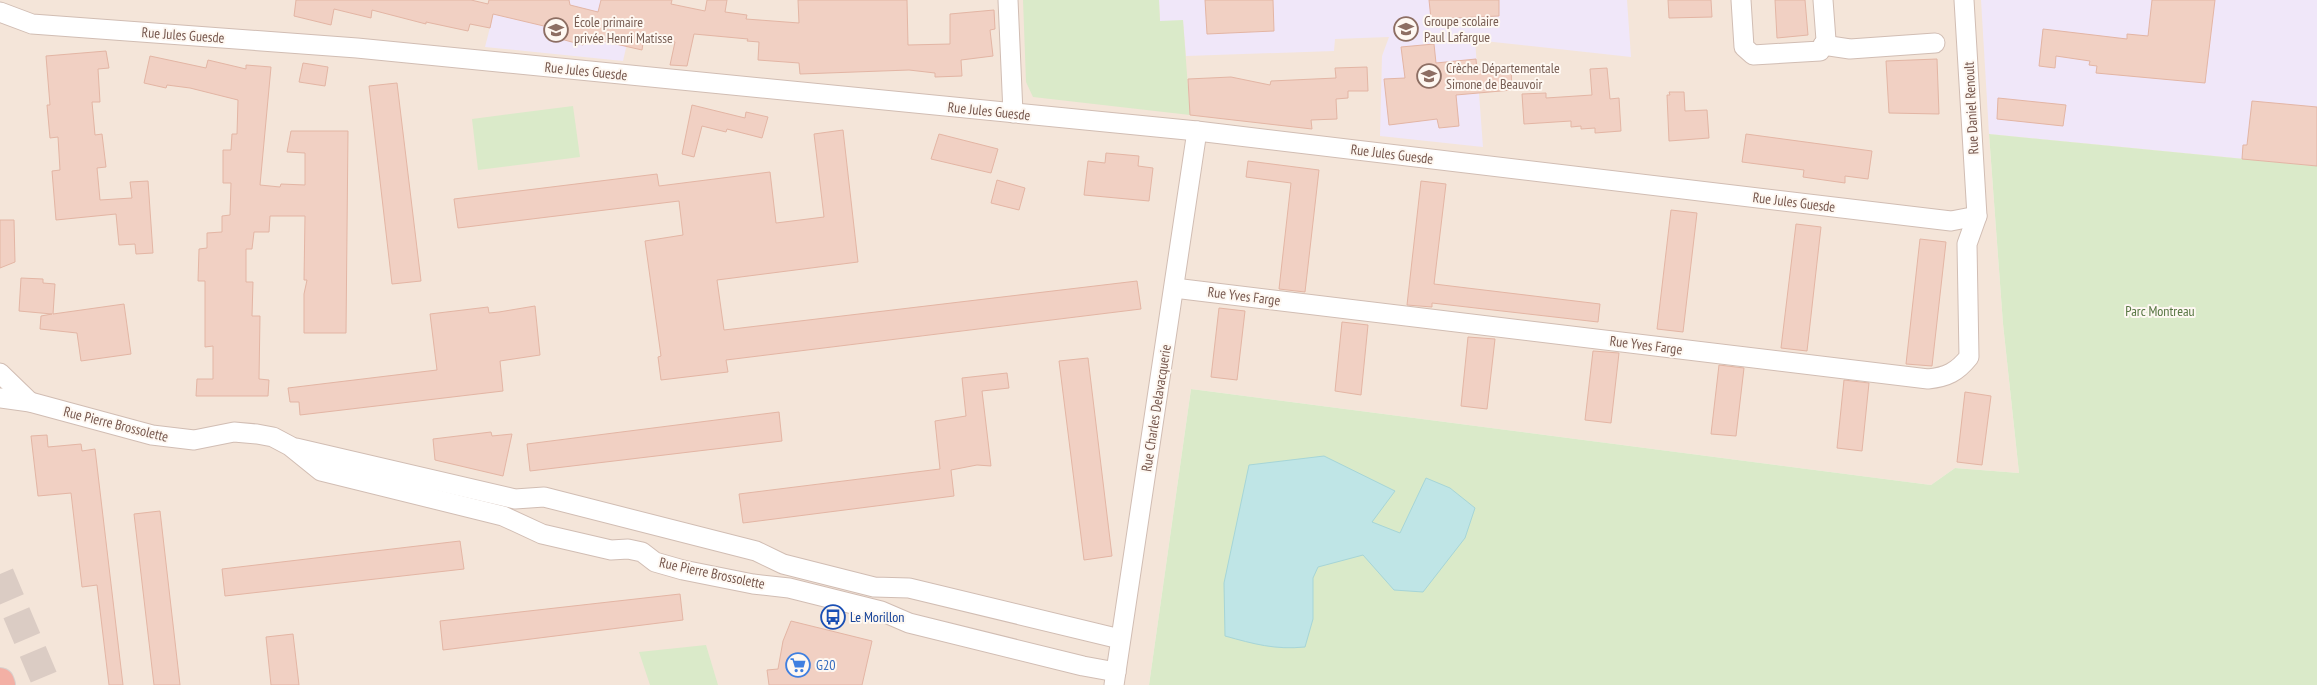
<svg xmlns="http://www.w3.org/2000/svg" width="2317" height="685" font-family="'PT Sans Narrow',sans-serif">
<rect width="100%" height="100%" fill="#fcf3eb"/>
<path fill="#f4e5d9" d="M0,0H2317V166L1989,134L2003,324L2019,473L1955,468L1931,485L1191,389L1149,685H0Z"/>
<g fill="#f0e7f9">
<path d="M497,0H637L623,61L485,47Z"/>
<path d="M1159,0H1627L1631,57L1475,40L1483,147L1380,136L1382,56L1389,37L1335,39L1334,51L1186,56L1183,21H1160Z"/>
<path d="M1981,0H2317V166L1989,134Z"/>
</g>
<g fill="#daeac9">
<path d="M1023,0H1159L1160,21L1183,20L1190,115L1033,97L1026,82Z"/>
<path d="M573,106L580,157L478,170L472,119Z"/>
<path d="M1989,134L2317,166V685H1149L1191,389L1931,485L1955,468L2019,473L2003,324Z"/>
<path d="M706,645L718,685H650L639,652Z"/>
</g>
<path fill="#bfe5e6" stroke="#a6d5d7" d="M1324,456L1395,491L1372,522L1400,533L1426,478L1450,488L1475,508L1465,538L1423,592L1394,590L1363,555L1318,567L1313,578V619L1305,647C1275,650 1254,644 1225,636L1224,583L1249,465Z"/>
<g fill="#f1d0c3" stroke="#e3b5a4">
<path d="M296,0H471L488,4L489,0H569L570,5L598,12L601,0H672L671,4L705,11L707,0H727L725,12L747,15L746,19L799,23L798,0H907L908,45L950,44V14L994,10L995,29L990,30L993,56L961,60L962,76L935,77V73L909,70L800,74L799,63L758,60L759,42L747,41L748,39L694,34L687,66L670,65L675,42L644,36L642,50L585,37L583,45L546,35L548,27L493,14L490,28L470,24L468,31L426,22V24L372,10L371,18L334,9L331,25L294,16Z"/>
<path d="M1205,0H1273L1274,31L1207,34Z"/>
<path d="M1429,0H1499V16L1431,19Z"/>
<path d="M1668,0H1711L1712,17L1669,18Z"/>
<path d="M1775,0H1805L1808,35L1777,38Z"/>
<path d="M2152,0H2215L2205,83L2096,73L2097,66L2089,65L2090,61L2056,56L2055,68L2039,66L2043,29L2127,39V34L2148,36Z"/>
<path d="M1434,44L1436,63L1476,59L1477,71L1511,69L1512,90L1456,95L1459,126L1439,128L1437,119L1389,125L1384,79L1405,78L1401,47Z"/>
<path d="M106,51L109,68L98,69L100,102H92L95,135L102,134L106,167L97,168L100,200L132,198L130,182L148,181L153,253L136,254L135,244L119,245L116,214L56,220L52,171L60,170L58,137L50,138L47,105H50L46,56Z"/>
<path d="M150,56L206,68L208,60L246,69V65L271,67L260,185L280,187L281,184L305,185V153L287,152L291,131H348L346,333H304V294L307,280H304L305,216H270L269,232H254L252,249H246V282H253L252,316H260L259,379L269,380L268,396H196L197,379H213V346L205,347V281H198L199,249L207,248V233L222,232V216L230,215L231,183H223V150H231L232,134H237L238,100L190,88L167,85L166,88L144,83Z"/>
<path d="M1937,59L1939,114L1889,113L1886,61Z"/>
<path d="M303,63L328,67L325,86L299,82Z"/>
<path d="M1367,67L1368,91H1348V98L1336,99L1337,119L1311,120L1312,129L1190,115L1188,79L1231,77L1270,85L1271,81L1336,78L1335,68Z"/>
<path d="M1607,68L1610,99L1619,98L1621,131L1595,133V128L1581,129V126L1571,127V121L1524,124L1522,94L1546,93V98L1592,95L1590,69Z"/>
<path d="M397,83L421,281L392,284L369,86Z"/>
<path d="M1669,92H1684L1685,111L1707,110L1709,138L1669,141L1667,95H1670Z"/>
<path d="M1998,98L2066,105L2063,126L1997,119Z"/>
<path d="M2252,101L2317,107V166L2242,159L2243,145H2247Z"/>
<path d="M692,105L745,118L746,112L768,117L762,138L727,129L726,132L702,126L694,157L682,154Z"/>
<path d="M843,130L858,262L717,280L724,330L1137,281L1141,309L726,360L728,372L661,380L658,357L661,356L645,241L683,235L679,201L458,228L454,199L657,174L659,186L770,172L776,223L824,217L814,134Z"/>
<path d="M939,134L998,149L991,173L931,159Z"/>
<path d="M1746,134L1872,151L1868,179L1845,176V183L1803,177L1804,170L1742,162Z"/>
<path d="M1106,153L1139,156L1138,166L1153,168L1149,201L1084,195L1088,161L1105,163Z"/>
<path d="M1248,161L1319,170L1305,292L1279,289L1291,183L1246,177Z"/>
<path d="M997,180L1025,188L1019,210L991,203Z"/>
<path d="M1421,181L1446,184L1434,284L1600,304L1598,322L1432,303V307L1407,305Z"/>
<path d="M1671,210L1697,213L1683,332L1657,329Z"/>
<path d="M0,220H14L15,262L0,268Z"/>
<path d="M1796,224L1821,227L1807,351L1781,348Z"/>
<path d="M1920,239L1946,242L1932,366L1906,364Z"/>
<path d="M21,278L43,279V283L55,284L53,314L124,304L131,354L81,361L77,333L40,329L41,316L52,314L19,311Z"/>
<path d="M535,306L540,355L500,361L503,391L300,415L299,402H290L288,388L437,370L430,314L488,307L489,313L499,312Z"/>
<path d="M1219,308L1245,311L1237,380L1211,377Z"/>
<path d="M1342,322L1368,325L1361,395L1335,391Z"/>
<path d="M1468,337L1495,339L1487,409L1461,406Z"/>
<path d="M1593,351L1619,353L1611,423L1585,420Z"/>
<path d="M1088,358L1112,556L1084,560L1059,361Z"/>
<path d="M1719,365L1744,368L1736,436L1711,434Z"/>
<path d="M1007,373L1009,388L982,391L991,466L977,465L951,470L954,496L743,523L739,494L940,469L935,421L966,416L962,378Z"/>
<path d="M1844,380L1869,383L1862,451L1837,448Z"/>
<path d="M1965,392L1991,396L1982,465L1957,462Z"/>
<path d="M779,412L782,441L530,471L527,444Z"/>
<path d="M491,432L492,436L512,434L503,476L435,460L433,439Z"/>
<path d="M47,435L48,447L81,444L82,451L95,449L123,685H109L97,585L82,587L71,493L38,496L31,436Z"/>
<path d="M160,511L180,685H154L134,514Z"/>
<path d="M460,541L464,569L225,596L222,569Z"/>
<path d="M680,594L683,620L443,650L440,621Z"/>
<path d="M791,621L872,641L862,685H769L767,670L778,669L783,641Z"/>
<path d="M293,634L299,685H271L266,637Z"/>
</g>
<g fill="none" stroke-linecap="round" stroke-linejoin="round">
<path stroke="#dbccc4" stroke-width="28" stroke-dasharray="28 14" stroke-linecap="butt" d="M0,574L47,685"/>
<g stroke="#d1bdb3" stroke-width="21">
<g id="minor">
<path d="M1008,0L1013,113"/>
<path d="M1741,0L1744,47L1753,55L1820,51L1826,40L1823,0"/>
<path d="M0,12L32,24L357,48L1197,131L1951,221L1977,216"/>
<path d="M1823,45L1850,49L1935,43"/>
<path d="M1174,288L1928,379C1947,377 1957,372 1969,357L1967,244L1977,216L1964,0"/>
<path d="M0,373L30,402"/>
<path d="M0,398L30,402L152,435L194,440L234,432L257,434L273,437L290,446L321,471L503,516L542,534L611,550L628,549L642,552L655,562L683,570L753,584L789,588L881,611L909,623L1083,666L1116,672"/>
<path d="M296,448L515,499L544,497L756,551L783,564L874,587L909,588L1120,639"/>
<path d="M1114,685L1197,131"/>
</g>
</g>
<g stroke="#d9d0cd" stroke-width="30">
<path id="motorway" d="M0,682L1,685"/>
</g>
<use href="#minor" stroke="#fff" stroke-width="19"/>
<use href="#motorway" stroke="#f3b0a5" stroke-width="28"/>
</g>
<defs>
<g id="school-ring" transform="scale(1.25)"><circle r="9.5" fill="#fef8f2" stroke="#8d6e63" stroke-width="1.5"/><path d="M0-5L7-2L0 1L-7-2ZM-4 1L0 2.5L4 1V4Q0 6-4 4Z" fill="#8d6e63"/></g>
<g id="bus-ring" transform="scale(1.25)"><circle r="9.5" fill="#fef8f2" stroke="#1a4fb4" stroke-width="1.5"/><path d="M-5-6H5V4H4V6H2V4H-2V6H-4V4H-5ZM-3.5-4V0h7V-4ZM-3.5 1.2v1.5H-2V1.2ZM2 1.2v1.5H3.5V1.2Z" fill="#1a4fb4"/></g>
<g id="supermarket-ring" transform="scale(1.25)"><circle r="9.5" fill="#fef8f2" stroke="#3f7fe0" stroke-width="1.5"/><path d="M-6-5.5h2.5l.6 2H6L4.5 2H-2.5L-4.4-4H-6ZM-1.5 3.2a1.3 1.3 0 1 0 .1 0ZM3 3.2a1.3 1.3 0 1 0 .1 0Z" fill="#3f7fe0"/></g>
</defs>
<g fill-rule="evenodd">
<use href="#school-ring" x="1406" y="29"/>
<use href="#school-ring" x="556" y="30"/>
<use href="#school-ring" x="1429" y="76"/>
<use href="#bus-ring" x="833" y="617"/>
<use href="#supermarket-ring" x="798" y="665"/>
</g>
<g text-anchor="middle" stroke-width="4" stroke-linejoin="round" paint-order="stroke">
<g font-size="14" fill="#785e54" stroke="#fef8f2" text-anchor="start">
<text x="1424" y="26">Groupe scolaire<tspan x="1424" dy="16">Paul Lafargue</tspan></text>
<text x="574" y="27">École primaire<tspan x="574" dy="16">privée Henri Matisse</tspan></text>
<text x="1446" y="73">Crèche Départementale<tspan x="1446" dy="16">Simone de Beauvoir</tspan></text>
</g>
<g font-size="14" fill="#77584e" stroke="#fef8f2">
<text transform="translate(183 35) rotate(4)" y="5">Rue Jules Guesde</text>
<text transform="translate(586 71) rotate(6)" y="5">Rue Jules Guesde</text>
<text transform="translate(1971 108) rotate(-93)" y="5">Rue Daniel Renoult</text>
<text transform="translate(989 111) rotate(6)" y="5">Rue Jules Guesde</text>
<text transform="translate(1392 154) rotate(7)" y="5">Rue Jules Guesde</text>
<text transform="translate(1794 202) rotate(7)" y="5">Rue Jules Guesde</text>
<text transform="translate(1244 296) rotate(7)" y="5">Rue Yves Farge</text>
<text transform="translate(1646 345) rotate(7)" y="5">Rue Yves Farge</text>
<text transform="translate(1156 408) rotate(-81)" y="5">Rue Charles Delavacquerie</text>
<text transform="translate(116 424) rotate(14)" y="5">Rue Pierre Brossolette</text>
<text transform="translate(712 573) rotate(12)" y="5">Rue Pierre Brossolette</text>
</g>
<g font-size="14" fill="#587643" stroke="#fef8f2">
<text x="2160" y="316">Parc Montreau</text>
</g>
<g font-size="14" fill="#164399" stroke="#fef8f2" text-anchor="start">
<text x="850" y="622">Le Morillon</text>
</g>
<g font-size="14" fill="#366cbe" stroke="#fef8f2" text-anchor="start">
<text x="816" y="670">G20</text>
</g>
</g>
</svg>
